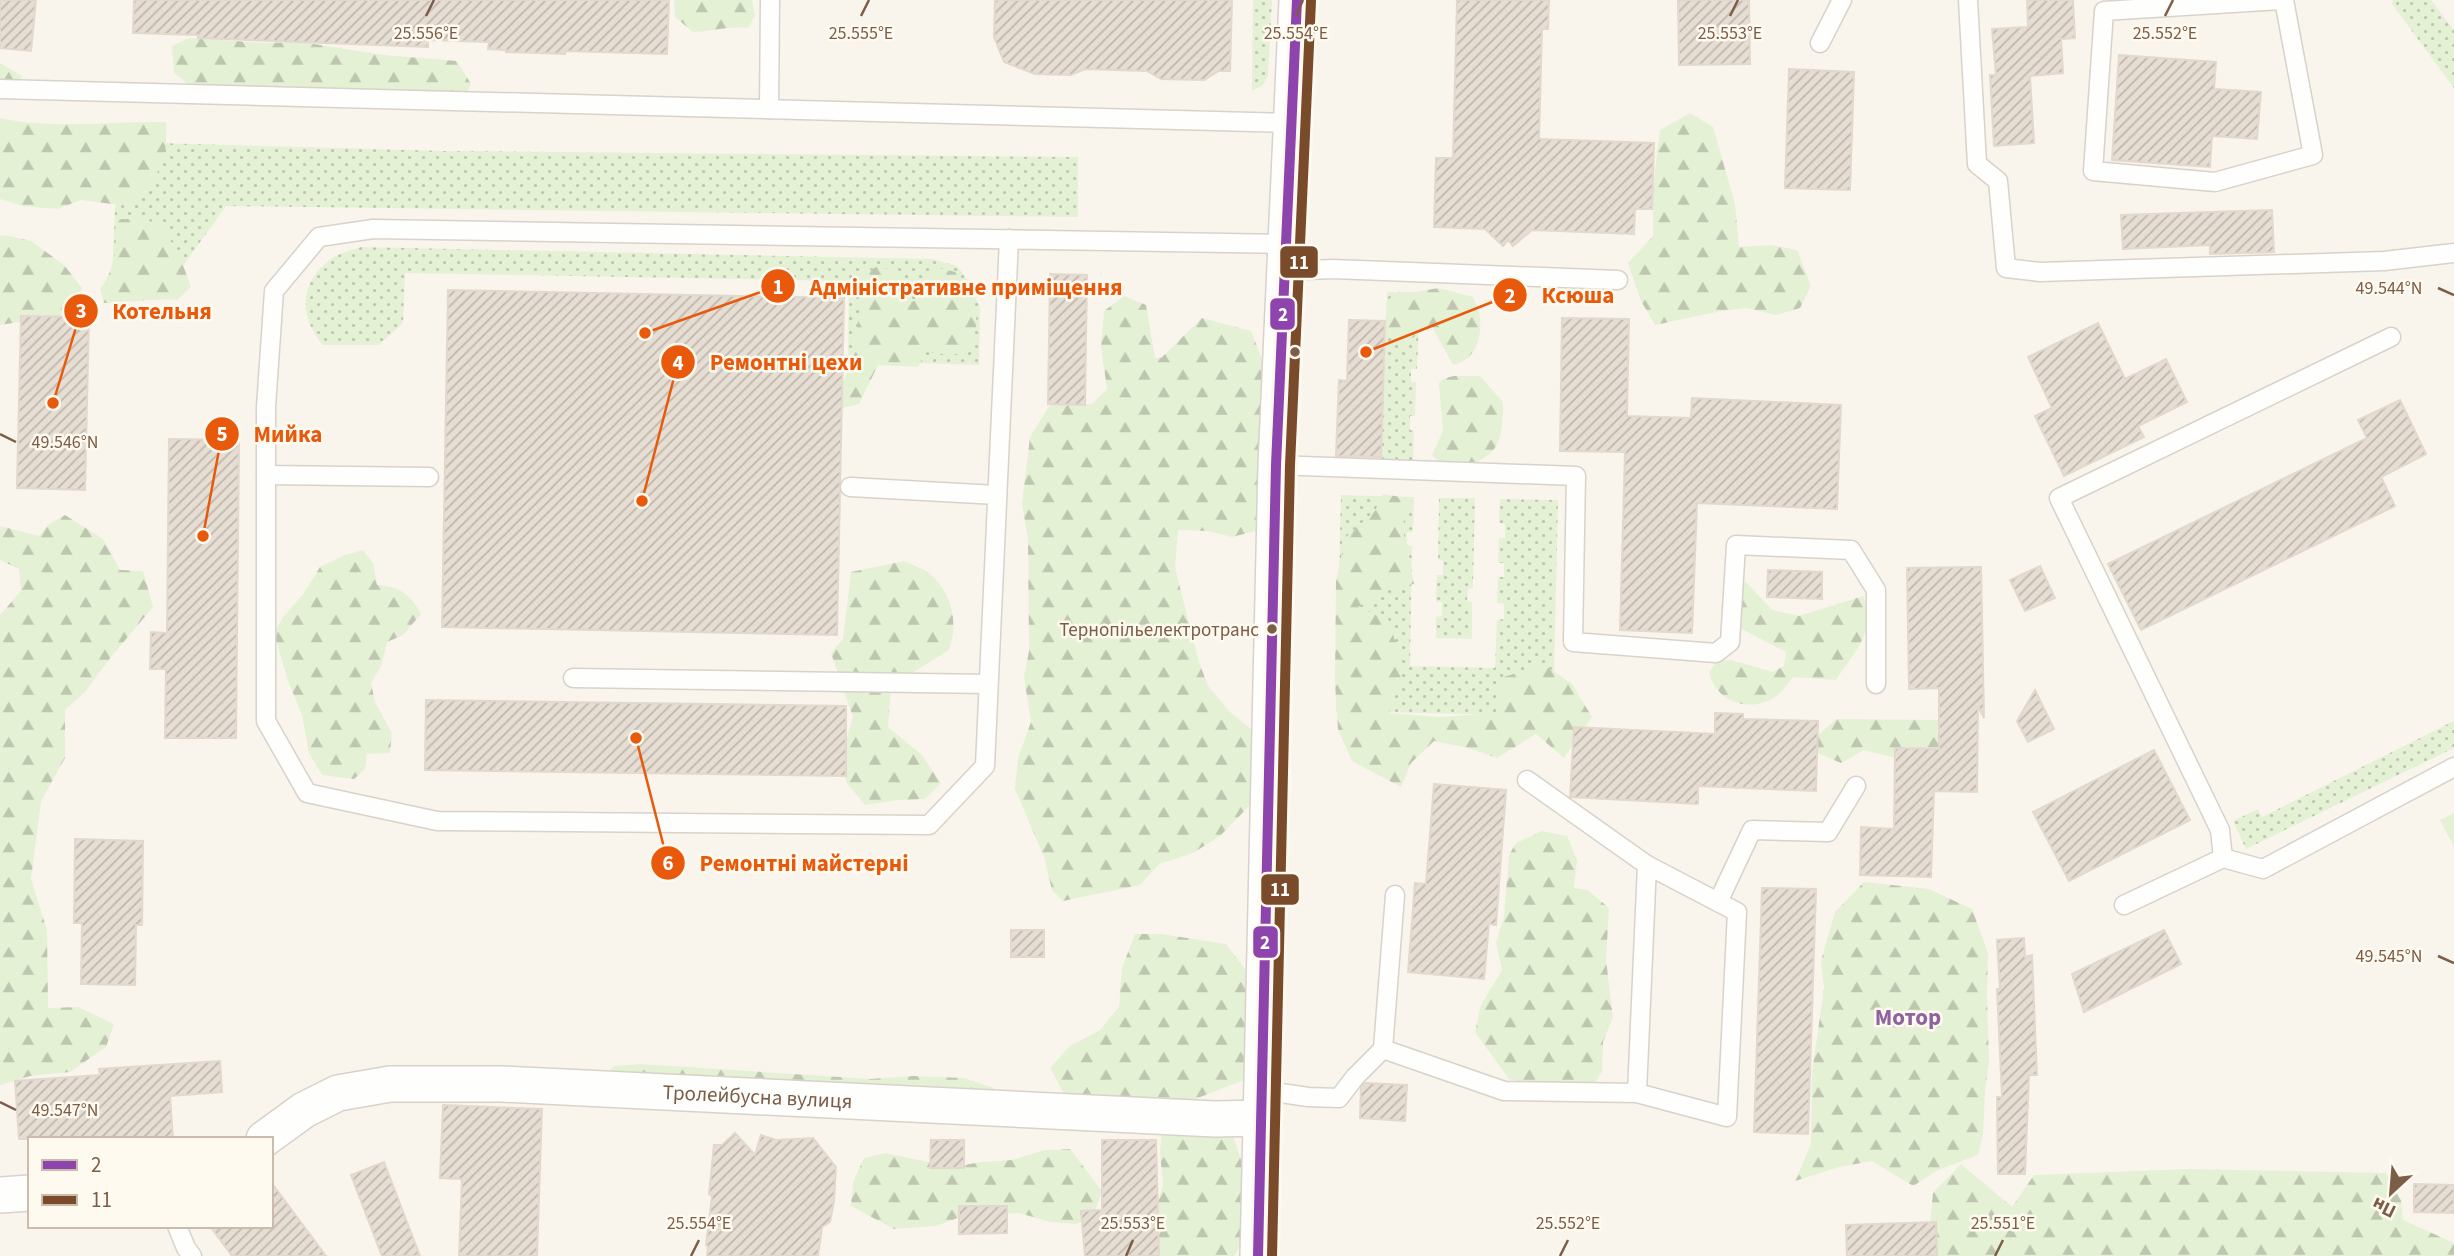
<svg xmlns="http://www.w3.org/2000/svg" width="2454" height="1256" font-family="'Source Sans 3',sans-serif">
<defs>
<pattern id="grass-dots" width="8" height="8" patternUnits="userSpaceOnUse" patternTransform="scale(1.75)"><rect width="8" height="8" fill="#e4f1d5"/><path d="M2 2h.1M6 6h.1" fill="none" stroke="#bec6af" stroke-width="1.8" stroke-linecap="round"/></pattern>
<pattern id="forest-firs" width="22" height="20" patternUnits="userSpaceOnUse" patternTransform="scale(1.75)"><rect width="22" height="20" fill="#e4f1d5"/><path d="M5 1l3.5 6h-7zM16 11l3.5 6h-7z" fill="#bec6af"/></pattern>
<pattern id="building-hatch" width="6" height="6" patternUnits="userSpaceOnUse" patternTransform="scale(1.75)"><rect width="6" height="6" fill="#e6ddd3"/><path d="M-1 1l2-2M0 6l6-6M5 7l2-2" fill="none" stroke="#bfb6ad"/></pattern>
</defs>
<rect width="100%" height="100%" fill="#f9f5ec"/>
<g fill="url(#grass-dots)">
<path d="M1253,0H1272L1268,76L1262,86L1252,91Z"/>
<path d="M2393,0H2431L2454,30V88L2392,4Z"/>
<path d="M118,142L444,151L1078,157V217L226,206L175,277L112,276Z"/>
<path d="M361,247L932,259L957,266L967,279L980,307L979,365L848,361L849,281L405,273L403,323L379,345H323C301,320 298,286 326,263C336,254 348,251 361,247Z"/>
<path d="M1387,292L1420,293L1417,369H1411V382H1416L1415,416H1410V430L1414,431L1413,461L1381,460Z"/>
<path d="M1341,495L1414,497L1413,532H1407V545L1412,546L1410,666L1495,668L1497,620L1504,619V604L1497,603L1498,577H1504V563H1498L1499,538H1505V524L1499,523L1500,499L1558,500L1553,716L1336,711Z"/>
<path d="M1439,498H1475L1473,588L1468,589L1467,601L1472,602V639L1436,638V617L1442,616V602H1436L1437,575H1443V560H1438Z"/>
<path d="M2454,721V748L2246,849L2233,821L2258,809L2262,817Z"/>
</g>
<g fill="url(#forest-firs)">
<path d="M674,0H752L755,16L748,28C728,26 713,31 693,32L675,17Z"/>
<path d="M189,38L265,43L301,42L384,55L457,61L471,84L464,99L200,94L174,73L172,46Z"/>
<path d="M0,63L22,76L18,86L0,91Z"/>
<path d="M1690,113L1713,127L1735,204L1739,247L1771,245L1797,250L1811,286L1800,308L1776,315L1746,308L1721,311L1655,325L1641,301L1628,263L1653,236V186L1660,130Z"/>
<path d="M0,118C56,130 109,121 166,122C168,164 160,173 132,202L112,204L81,200L57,209L23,206L0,199Z"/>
<path d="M138,218L160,224L179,254L191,287L177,300C153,298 129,303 104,303L100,289C116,268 117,246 115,220Z"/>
<path d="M5,235L31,241L64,265L82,288L69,308L59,316L0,325V236Z"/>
<path d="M879,265L902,277L912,302L925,294L935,267L955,272C974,302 985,317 968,351L952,355L926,352L918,367L878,365L859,404L842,408L841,386L851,365L861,302L862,276Z"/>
<path d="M1439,288L1473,297C1476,304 1480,312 1480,319C1482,340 1474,361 1453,365L1431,325L1405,343L1389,338L1385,319L1389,299L1399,292H1415Z"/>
<path d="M1124,296L1146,305L1155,358H1161L1202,318L1251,331L1264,364L1259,530L1232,537L1208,531L1178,530L1175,568L1199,662L1208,686L1230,712L1251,729L1261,762L1255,800L1220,836L1193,853L1159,864L1140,885L1063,901L1052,890L1044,857L1015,789L1018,758L1031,722L1024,677L1029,651L1028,539L1022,504L1030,437L1051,403L1092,404L1107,389L1101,347L1104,311Z"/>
<path d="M1454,376H1480L1503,402C1503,454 1494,455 1450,474L1432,455L1443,431L1439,383L1445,378Z"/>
<path d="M1383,494L1413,499L1402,526L1414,584L1393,588L1358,607L1389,620L1403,669L1389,713L1439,717L1496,713L1501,678L1543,664L1572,684L1592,717L1564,758L1536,734L1497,758L1468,748L1434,741L1411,763L1401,787L1352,761L1338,730L1335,683L1336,581L1345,538L1375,511Z"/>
<path d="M65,515L103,539L120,570L143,571L153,607L111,657L85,692L65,710V758L41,801L31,879L47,930L48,1008L78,1007L114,1024L106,1047L70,1072L30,1076L0,1085V615L21,591L19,569L0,560V526L39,536L48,525Z"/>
<path d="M363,550L373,563L377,585C401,587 410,594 421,614L403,635L387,642L381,666L371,683L375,702L392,733L390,753L367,754L365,769L354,779L322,775L309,753L302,715L288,681L274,633L283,617L304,593L320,567L342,556Z"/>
<path d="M904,561C912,565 922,568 929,573C952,592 959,623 949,650L891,686L888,727L922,755L941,783L925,799L898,800L865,805L846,782L843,752L853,717L831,653L843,639L851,572Z"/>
<path d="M1746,582L1772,610L1799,616L1863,596C1878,631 1854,652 1836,680L1793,677C1787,684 1781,694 1774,698C1748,713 1716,702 1709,672L1717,661L1731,660L1773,672L1784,666L1786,652L1734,625L1732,587Z"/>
<path d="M1836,719L1946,720L1944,748L1904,760L1864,750L1841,763L1815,752V738Z"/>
<path d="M1542,831L1567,836L1577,860L1574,888L1588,890L1609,908L1606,960L1613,1017L1603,1042L1602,1071L1595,1083L1523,1082L1509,1079L1475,1032L1481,1005L1502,970L1496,943L1504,917L1509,855L1516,843Z"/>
<path d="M1864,882L1929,889L1972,909L1988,953L1987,995L1989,1061L1985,1092L1983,1134L1978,1155L1938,1170L1913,1186L1872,1161L1839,1167L1795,1181L1811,1144L1812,1073L1824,988L1821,961L1835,912Z"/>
<path d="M1135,934H1161L1226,944L1245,969V1005L1249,1045L1247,1079L1195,1099L1170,1105L1138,1097L1111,1104L1064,1093L1050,1068L1070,1046L1100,1030L1119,1007L1122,968Z"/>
<path d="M641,1064L870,1079L913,1076L964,1078L994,1088L996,1106L601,1077L615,1066Z"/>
<path d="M1162,1128L1233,1136L1243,1166L1240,1247L1234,1256H1155V1211L1163,1185L1160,1152Z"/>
<path d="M1070,1149L1102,1191L1095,1211L1077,1224L1050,1222L1019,1213L963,1216L936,1226L894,1229L851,1206L853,1182L864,1158L885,1153L953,1167L981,1162L1012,1160L1045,1150Z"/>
<path d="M1961,1164L2012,1207L2034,1175L2188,1169L2386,1173L2401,1200L2403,1220L2454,1243V1256H1927L1933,1193Z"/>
</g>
<path fill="#e4f1d5" d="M2454,813V847L2440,820Z"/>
<g fill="url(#building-hatch)" stroke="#e3d8cd" stroke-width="2">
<path d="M0,0H36L31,51L0,48Z"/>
<path d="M134,0H669L667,54L565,51V54L506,52V50L488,49L489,42L428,40V47L198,38V35L133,33Z"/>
<path d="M995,0H1232L1230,71H1219L1204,80L1161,79L1147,71L1085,69L1071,75L1035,74L1004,62L994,37Z"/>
<path d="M1457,0H1549L1548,29H1542L1539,139L1654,143L1652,209H1635L1634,234L1532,230L1513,246L1508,240L1503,246L1485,229L1434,227L1436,158H1453Z"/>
<path d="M1678,0H1749L1750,64L1679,65Z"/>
<path d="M2027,0H2073L2075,38L2061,39L2063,73L2030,76L2034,143L1994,146L1990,75H1996L1992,29L2028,27Z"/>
<path d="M2119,55L2216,62L2214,89L2261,92L2257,139L2212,136L2210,167L2112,160Z"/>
<path d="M1789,69L1854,72L1850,190L1785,188Z"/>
<path d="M2272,210L2274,252L2210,254V245L2123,249L2121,215Z"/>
<path d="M1050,274L1087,275L1085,405L1048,404Z"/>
<path d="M448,290L844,298L837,635L442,627Z"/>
<path d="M21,316L89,317L85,490L17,488Z"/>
<path d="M1562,318L1629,319L1627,416L1691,418L1692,398L1841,405L1837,509L1697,503L1692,633L1620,630L1625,452L1560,451Z"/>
<path d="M1349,320L1385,321L1381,457L1336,456L1339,380L1347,381Z"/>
<path d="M2098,323L2125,379L2166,359L2187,402L2138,426L2144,437L2064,476L2035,416L2052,408L2028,357Z"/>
<path d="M2400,400L2426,454L2381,477L2395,506L2141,630L2108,564L2367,438L2358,420Z"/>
<path d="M169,439L239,440L236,738H165L166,669H150L151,632L167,633Z"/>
<path d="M2040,566L2055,598L2025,611L2010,580Z"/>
<path d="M1981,567L1984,718L1978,706L1977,792L1934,791L1931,877L1860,875L1861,827L1894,829L1895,748L1939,749V688L1909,689L1907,568Z"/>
<path d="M1768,570L1822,572V599L1767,597Z"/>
<path d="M2035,690L2054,729L2028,742L2017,721Z"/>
<path d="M426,700L846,706V776L425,770Z"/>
<path d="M1715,713L1743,714V719L1818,721L1816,791L1698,786V804L1570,797L1574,727L1715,734Z"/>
<path d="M2154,750L2190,820L2069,881L2033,812Z"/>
<path d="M1434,784L1506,790L1496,925L1489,924L1484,979L1408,972L1415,883L1426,884Z"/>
<path d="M75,839L143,841L142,925H136L135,985L81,984L82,923H74Z"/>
<path d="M1762,888L1816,889L1808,1134L1754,1132Z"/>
<rect x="1011" y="930" width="33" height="27"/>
<path d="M2164,930L2181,964L2084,1012L2072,974Z"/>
<path d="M2024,938L2025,957L2032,955L2037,1075H2029L2025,1174H1998L1997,1097H2002L1997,989H2000L1997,940Z"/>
<path d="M220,1061L222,1092L170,1096L173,1139H19L15,1081L100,1075L99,1069Z"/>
<path d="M1365,1083L1407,1085L1405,1121L1360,1118L1361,1087Z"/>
<path d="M443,1105L542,1109L537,1256H459L462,1179L440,1178Z"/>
<path d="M735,1133L755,1155L761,1135L776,1140L813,1138L836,1167L834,1201L830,1222L822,1227L818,1256H707L708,1247L706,1245L712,1196L709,1194L714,1145H722Z"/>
<path d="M931,1140H964V1168H930Z"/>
<path d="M1102,1140H1156L1159,1256H1085L1081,1211L1102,1210Z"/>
<path d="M384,1162L420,1256H382L351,1175Z"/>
<path d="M271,1182L326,1256H232L210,1226H271Z"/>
<path d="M2414,1184L2454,1185V1213L2414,1212Z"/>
<path d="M959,1206H1007V1233L959,1234Z"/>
<path d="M1936,1222L1937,1256H1847L1846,1225Z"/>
</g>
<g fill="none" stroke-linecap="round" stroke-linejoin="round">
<g stroke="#d8d2ca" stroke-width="21">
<g id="service">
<path d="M1968,0L1977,164L1998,181L2006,268L2040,272L2384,261L2454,253"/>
<path d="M2281,0L2104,11L2093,171L2215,182L2313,155L2284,0"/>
<path d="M1820,43L1842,0"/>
<path d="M0,89L1293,123"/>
<path d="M769,109L770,0"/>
<path d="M1009,239L985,766L929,825L437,821L307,793L266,721V407L274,291L319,237L373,229L1285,244"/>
<path d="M1283,271L1333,269L1618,280"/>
<path d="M1276,465L1576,476L1573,642L1716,653L1730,642L1736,545L1851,550L1876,590V684"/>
<path d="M266,475L429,477"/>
<path d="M850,487L997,495"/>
<path d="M573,678L988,684"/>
<path d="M1527,780L1647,865"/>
<path d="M2223,858L2220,830L2059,498L2391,337"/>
<path d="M1718,902L1752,830L1828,832L1856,786"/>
<path d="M2124,905L2223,858L2263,869L2454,767"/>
<path d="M1383,1049L1504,1091L1637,1093L1647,865L1737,912L1727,1117L1637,1093"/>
<path d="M1261,1090L1308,1097L1339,1098L1355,1077L1383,1049L1395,895"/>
<path d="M177,1226L186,1248L192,1256"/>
</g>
</g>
<g stroke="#d8d2ca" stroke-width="38">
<g id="minor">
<path id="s1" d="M264,1139L304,1110L338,1093L390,1084H501L1215,1119L1263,1118"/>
<path d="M0,1195L30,1193"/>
<path d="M1258,1256L1276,465L1297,0"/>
</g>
</g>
<use href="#service" stroke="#fefefc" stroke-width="18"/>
<use href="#minor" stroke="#fefefc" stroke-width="35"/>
<g stroke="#fffaef" stroke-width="16">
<path id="bus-1" d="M1258,1256L1276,465L1297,0"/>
</g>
<g stroke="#fffaef" stroke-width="16">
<path id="bus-2" d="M1272,1256L1290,465L1311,1"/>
</g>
<use href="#bus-1" stroke="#8e44ad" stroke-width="10"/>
<use href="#bus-2" stroke="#7a4b2a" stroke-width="10"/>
</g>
<path fill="none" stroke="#7b5d48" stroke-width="2.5" d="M426,16L434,0M861,16L869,0M1296,16L1303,0M1730,16L1738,0M2165,16L2173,0M2438,288L2454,295M0,434L16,442M2438,956L2454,963M0,1102L16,1110M691,1256L699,1240M1126,1256L1133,1240M1560,1256L1568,1240M1995,1256L2003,1240"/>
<g fill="#7b5d48" stroke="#fffaef" stroke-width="2.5">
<circle cx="1295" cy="352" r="6"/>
<circle cx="1272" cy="629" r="6"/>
</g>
<g text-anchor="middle" stroke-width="5" stroke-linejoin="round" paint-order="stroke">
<g font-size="19" fill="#7b5d48" stroke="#fffaef" text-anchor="end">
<text x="1259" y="636">Тернопільелектротранс</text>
</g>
<g font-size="21" fill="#7b5d48" stroke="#fffaef">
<text dy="7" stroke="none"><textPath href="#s1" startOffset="508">Тролейбусна вулиця</textPath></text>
</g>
<g font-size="23" font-weight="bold" fill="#8e639e" stroke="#fffaef">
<text x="1908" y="1025">Мотор</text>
</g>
</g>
<g font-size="18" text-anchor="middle" fill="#7b5d48" stroke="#fffaef" stroke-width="5" stroke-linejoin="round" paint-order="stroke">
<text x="426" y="39">25.556°E</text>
<text x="861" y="39">25.555°E</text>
<text x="1296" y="39">25.554°E</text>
<text x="1730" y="39">25.553°E</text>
<text x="2165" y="39">25.552°E</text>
<text x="2389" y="294">49.544°N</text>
<text x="65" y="448">49.546°N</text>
<text x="2389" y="962">49.545°N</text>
<text x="65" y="1116">49.547°N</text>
<text x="699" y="1229">25.554°E</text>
<text x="1133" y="1229">25.553°E</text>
<text x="1568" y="1229">25.552°E</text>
<text x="2003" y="1229">25.551°E</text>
</g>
<path fill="none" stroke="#e8590c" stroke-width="2.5" d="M645 333L778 286M1366 352L1510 295M53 403L81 311M642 501L678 362M203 536L222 434M636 738L668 863"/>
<g fill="#e8590c" stroke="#fffaef" stroke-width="2.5">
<circle cx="645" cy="333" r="7"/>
<circle cx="1366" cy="352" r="7"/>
<circle cx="53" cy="403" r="7"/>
<circle cx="642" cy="501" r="7"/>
<circle cx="203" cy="536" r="7"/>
<circle cx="636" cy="738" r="7"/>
<circle cx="778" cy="286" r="18"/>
<circle cx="1510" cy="295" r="18"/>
<circle cx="81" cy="311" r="18"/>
<circle cx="678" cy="362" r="18"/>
<circle cx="222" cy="434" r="18"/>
<circle cx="668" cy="863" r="18"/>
</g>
<g font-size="21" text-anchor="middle" font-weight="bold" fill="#fff">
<text x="778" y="294">1</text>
<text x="1510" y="303">2</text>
<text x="81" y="318">3</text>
<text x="678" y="370">4</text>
<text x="222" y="441">5</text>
<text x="668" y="870">6</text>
</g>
<g font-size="23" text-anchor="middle" font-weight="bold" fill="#e8590c" stroke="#fffaef" stroke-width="5" stroke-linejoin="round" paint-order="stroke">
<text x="966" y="295">Адміністративне приміщення</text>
<text x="1578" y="303">Ксюша</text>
<text x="162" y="319">Котельня</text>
<text x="786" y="370">Ремонтні цехи</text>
<text x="288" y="442">Мийка</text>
<text x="804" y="871">Ремонтні майстерні</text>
</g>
<g stroke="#fffaef" stroke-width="2.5">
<rect x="1279" y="245" width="40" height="34" rx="7" fill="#7a4b2a"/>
<rect x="1269" y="297" width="27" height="34" rx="7" fill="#8e44ad"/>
<rect x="1260" y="873" width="40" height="33" rx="7" fill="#7a4b2a"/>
<rect x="1252" y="925" width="27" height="34" rx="7" fill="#8e44ad"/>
</g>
<g font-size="19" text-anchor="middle" font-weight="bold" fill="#fff">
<text x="1299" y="269">11</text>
<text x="1283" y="321">2</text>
<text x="1280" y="896">11</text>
<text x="1265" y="949">2</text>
</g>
<rect x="28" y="1137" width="245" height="91" fill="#fffaef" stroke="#cabbac" stroke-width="2"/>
<rect x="42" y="1160" width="35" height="10" fill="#8e44ad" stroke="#cabbac" stroke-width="2"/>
<text x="91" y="1172" font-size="21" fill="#7b5d48">2</text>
<rect x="42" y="1195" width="35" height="10" fill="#7a4b2a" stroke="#cabbac" stroke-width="2"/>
<text x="91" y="1207" font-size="21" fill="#7b5d48">11</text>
<g transform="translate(2391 1193) rotate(206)" stroke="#fffaef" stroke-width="5" paint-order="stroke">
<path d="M0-5L12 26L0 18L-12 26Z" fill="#7b5d48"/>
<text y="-10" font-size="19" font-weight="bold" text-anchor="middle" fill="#7b5d48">Пн</text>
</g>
</svg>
